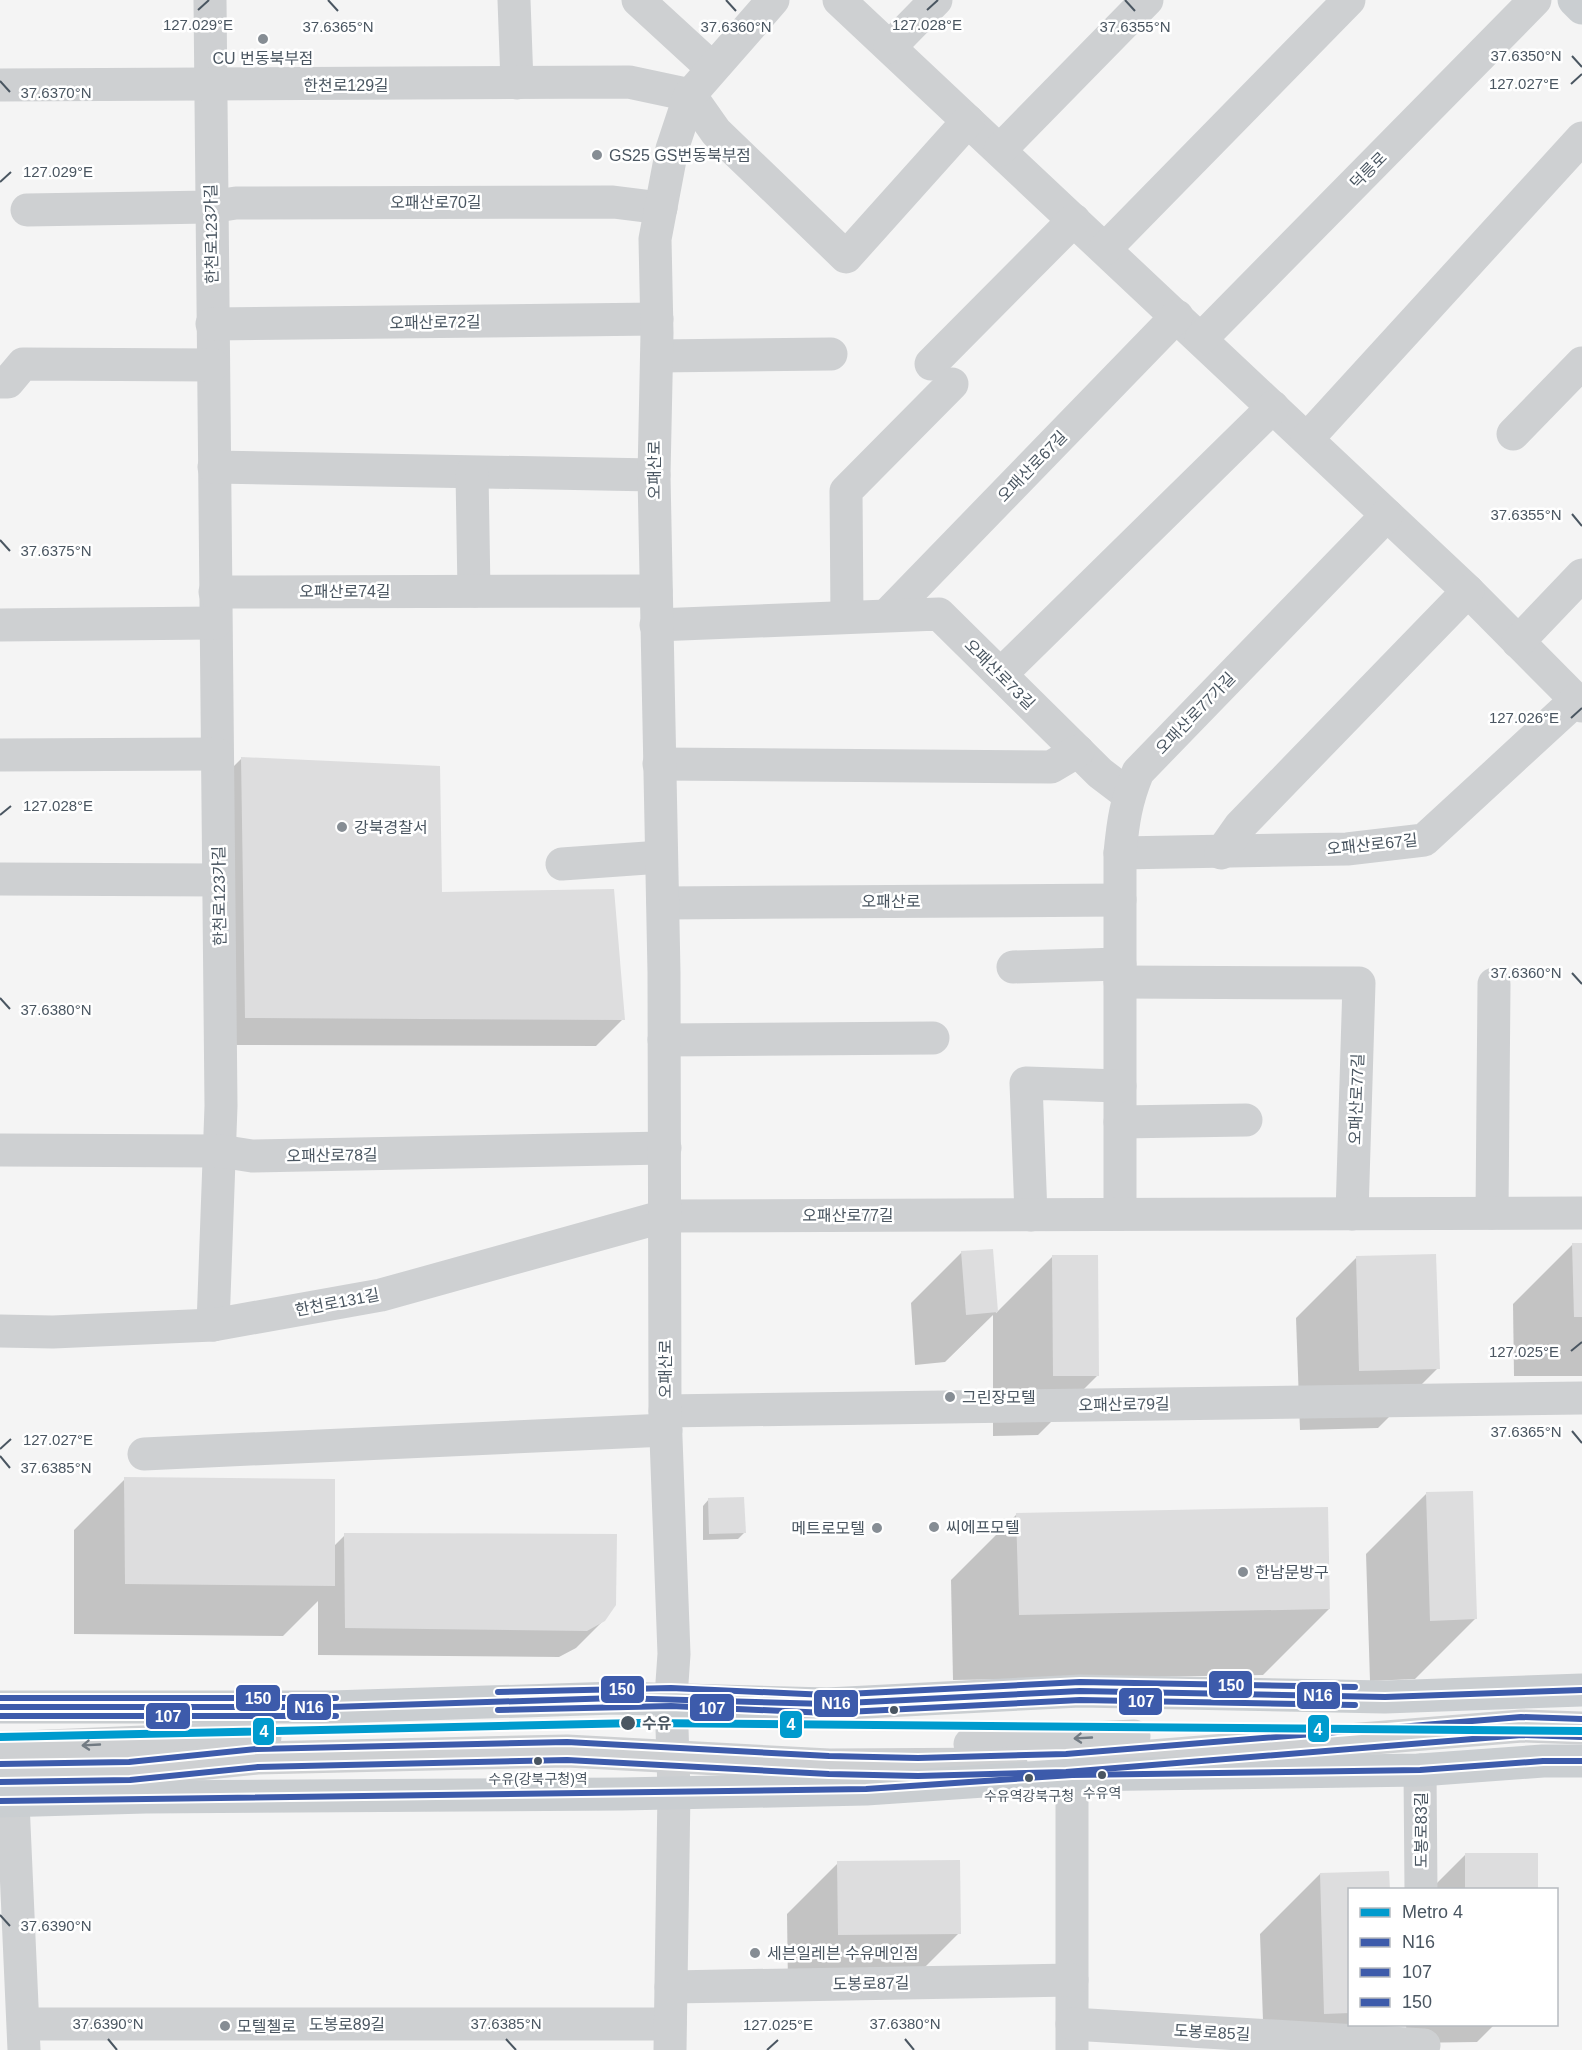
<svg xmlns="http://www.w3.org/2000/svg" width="1582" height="2050" font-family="Arial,'Noto Sans KR',sans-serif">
<rect width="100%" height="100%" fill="#f4f4f4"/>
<g fill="#0003">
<path d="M242,758L441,894L623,1019L596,1046L219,1045L215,785Z"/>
<path d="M1573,1244H1582V1376H1514L1513,1304Z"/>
<path d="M991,1250L996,1313L1053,1256L1098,1375L1038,1435L993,1436V1315L945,1362L915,1365L911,1303L962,1252Z"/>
<path d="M1356,1258L1438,1368L1378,1428L1300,1430L1296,1318Z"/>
<path d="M125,1479L334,1546L345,1535L604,1620L576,1648L559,1657L318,1655V1601L283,1636L74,1634V1530Z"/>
<path d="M1426,1494L1475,1619L1415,1679L1370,1681L1366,1554Z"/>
<path d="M709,1499L744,1533L738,1539L703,1540V1506Z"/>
<path d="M1017,1514L1329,1609L1263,1675L953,1680L951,1580Z"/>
<path d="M1465,1855L1537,1890H1430Z"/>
<path d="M838,1863L959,1933L908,1984L788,1985L787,1914Z"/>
<path d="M1320,1874L1350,1890V2024H1378L1353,2050H1264L1260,1934Z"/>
<path d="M1406,2024H1495L1477,2042L1407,2043Z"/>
</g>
<g fill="#ddddde">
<path d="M241,757L440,766L442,892L614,889L625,1020L245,1018Z"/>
<path d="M1572,1243H1582V1317H1574Z"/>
<path d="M993,1249L998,1312L966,1315L961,1251Z"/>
<path d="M1436,1254L1440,1369L1359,1371L1356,1256Z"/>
<path d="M1052,1255H1098L1099,1376H1053Z"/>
<path d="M124,1477L335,1479V1586L125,1584Z"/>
<path d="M1473,1491L1477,1619L1430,1621L1426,1492Z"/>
<path d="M744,1497L746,1533L709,1534L708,1498Z"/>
<path d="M1328,1507L1330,1609L1019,1615L1016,1513Z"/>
<path d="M344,1533L617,1534L616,1605L605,1621L587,1631L345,1628Z"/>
<rect x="1465" y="1853" width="73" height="37"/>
<path d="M960,1860L961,1934L838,1935L837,1861Z"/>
<path d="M1389,1871L1390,1890H1350V2013L1324,2014L1320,1873Z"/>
</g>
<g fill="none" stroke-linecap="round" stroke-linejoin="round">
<g stroke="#ced0d2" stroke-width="33">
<path d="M210,0L221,1106L213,1325"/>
<path d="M514,0L517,83"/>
<path d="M638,0L712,68"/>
<path d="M839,0L1468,591L1582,706"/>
<path d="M890,47L936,0"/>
<path d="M0,85L629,82L690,95L716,132L846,257L968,121"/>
<path d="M1000,150L1147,0"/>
<path d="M27,210L210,207L236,203L613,202L661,208"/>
<path d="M1105,249L1349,0"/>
<path d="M212,324L657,319"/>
<path d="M1201,339L1535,0"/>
<path d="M657,356L831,354"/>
<path d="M931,364L1074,220"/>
<path d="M0,382H8L23,364L213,365"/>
<path d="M1513,434L1582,363"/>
<path d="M1307,439L1582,138"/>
<path d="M214,467L654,475"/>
<path d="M472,473L474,591"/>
<path d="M215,592L656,591"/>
<path d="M887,615L1177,316"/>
<path d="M847,617L846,491L952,384"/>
<path d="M0,625L215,623"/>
<path d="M656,625L939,614L1100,773L1129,795"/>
<path d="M1518,642L1582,575"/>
<path d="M1001,674L1273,407"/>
<path d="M0,755L217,754"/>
<path d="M659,764L1051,767L1078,751"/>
<path d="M1120,853L1347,849L1424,840L1576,700"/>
<path d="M1221,853L1240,826L1468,591"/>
<path d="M562,864L661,857"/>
<path d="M0,879L218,880"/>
<path d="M663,903L1120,900"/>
<path d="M1013,967L1120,964"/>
<path d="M1120,982L1359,983L1352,1214"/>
<path d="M664,1040L933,1038"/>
<path d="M1120,1122L1246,1120"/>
<path d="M0,1150L220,1151L252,1156L665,1148"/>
<path d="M1492,1213L1494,984"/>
<path d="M1120,1214V853C1123,822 1126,801 1138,772L1387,515"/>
<path d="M1031,1215L1026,1083L1120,1086"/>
<path d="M0,1331L53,1332L213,1325L381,1295L665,1216L1582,1213"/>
<path d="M665,1411L1582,1398"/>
<path d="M144,1454L666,1430"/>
<path d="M970,1744L1134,1736"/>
<path d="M0,1748L265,1737"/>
<path d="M1089,1761L1522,1726L1582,1728"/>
<path d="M1420,1770L1421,1890"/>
<path d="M0,1773L130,1771L257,1758L567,1751L829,1765L1011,1764"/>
<path d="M1072,1775V2050"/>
<path d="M13,1802L24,2050"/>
<path d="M671,1987L1072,1980"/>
<path d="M24,2024H670"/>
<path d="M1072,2024L1424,2045"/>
<path d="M670,2050L674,1791L671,1697L674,1654L665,1411L664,973L654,475L657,333L655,239L672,149L690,95L773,0"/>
</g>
<g stroke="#caced1" stroke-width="33">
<path d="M1574,0L1582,8"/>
<path d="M0,1707H332L616,1698L827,1704L1080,1691L1385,1697L1582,1690"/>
<path d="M0,1801L146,1797L622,1794L866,1789L1072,1775L1420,1770L1543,1761H1582"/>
</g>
<g stroke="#fff" stroke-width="10">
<g id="bus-1">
<path d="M0,1707H332L616,1698L827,1704L1080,1691L1385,1697L1582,1690"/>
<path d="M0,1801L866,1789L1072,1775L1420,1770L1543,1761H1582"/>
</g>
</g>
<g stroke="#fff" stroke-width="10">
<g id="bus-2">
<path d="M498,1710L671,1706L827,1713L1080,1700L1355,1705"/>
<path d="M0,1716H336"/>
<path d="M0,1782L130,1780L258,1767L567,1760L829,1774L918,1776L1066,1772L1522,1735L1582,1737"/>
</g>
</g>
<g stroke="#fff" stroke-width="10">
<g id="bus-3">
<path d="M498,1692L671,1688L827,1695L1080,1682L1355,1687"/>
<path d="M0,1698H336"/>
<path d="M0,1764L129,1762L257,1749L567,1742L829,1756L918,1758L1066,1754L1521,1717L1582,1719"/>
</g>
</g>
<use href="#bus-1" stroke="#3d5bab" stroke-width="6"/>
<use href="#bus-2" stroke="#3d5bab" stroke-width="6"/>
<use href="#bus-3" stroke="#3d5bab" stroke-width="6"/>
<g stroke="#fff" stroke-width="12">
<path id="metro-1" d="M0,1737L639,1723L1582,1731"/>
</g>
<use href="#metro-1" stroke="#009bce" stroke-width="8"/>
</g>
<defs><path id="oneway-shaft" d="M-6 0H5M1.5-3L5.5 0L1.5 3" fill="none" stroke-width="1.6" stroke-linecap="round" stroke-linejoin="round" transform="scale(1.5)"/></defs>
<g stroke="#727b83">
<use href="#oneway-shaft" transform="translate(1083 1738) rotate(177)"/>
<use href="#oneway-shaft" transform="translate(91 1745) rotate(177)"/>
</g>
<path fill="none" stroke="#4a5661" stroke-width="2" d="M328,0L338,11M726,0L736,11M1125,0L1135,11M198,10L209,0M927,10L938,0M1572,56L1582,67M0,81L10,92M1571,84L1582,74M0,182L11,172M1572,514L1582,526M0,540L10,551M1571,718L1582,708M0,815L11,806M1572,973L1582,984M0,998L10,1009M1571,1351L1582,1342M1572,1431L1582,1443M0,1449L11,1439M0,1456L10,1468M0,1915L10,1926M108,2039L117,2050M506,2039L516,2050M905,2039L914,2050M767,2050L778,2040"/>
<g fill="#868d94" stroke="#fff" stroke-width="2">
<circle cx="263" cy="39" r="6"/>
<circle cx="597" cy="155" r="6"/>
<circle cx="342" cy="827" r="6"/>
<circle cx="950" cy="1397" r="6"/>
<circle cx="934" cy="1527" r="6"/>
<circle cx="877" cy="1528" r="6"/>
<circle cx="1243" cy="1572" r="6"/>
<circle cx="755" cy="1953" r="6"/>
<circle cx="225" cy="2026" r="6"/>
</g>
<g fill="#4a5661" stroke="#fff" stroke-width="2">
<circle cx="894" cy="1710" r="5"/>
<circle cx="628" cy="1723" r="8"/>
<circle cx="538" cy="1761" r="5"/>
<circle cx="1102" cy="1775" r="5"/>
<circle cx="1029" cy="1778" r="5"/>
</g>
<g text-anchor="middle" stroke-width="5" stroke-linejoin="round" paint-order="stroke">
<g font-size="14" fill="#4a5661" stroke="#fff">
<text x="538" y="1784">수유(강북구청)역</text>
<text x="1102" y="1798">수유역</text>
<text x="1029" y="1801">수유역강북구청</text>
</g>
<g font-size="16" fill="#4a5661" stroke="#fff" text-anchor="start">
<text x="263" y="64" text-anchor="middle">CU 번동북부점</text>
<text x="609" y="161">GS25 GS번동북부점</text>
<text x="354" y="833">강북경찰서</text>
<text x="962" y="1403">그린장모텔</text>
<text x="946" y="1533">씨에프모텔</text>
<text x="865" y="1534" text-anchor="end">메트로모텔</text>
<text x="1255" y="1578">한남문방구</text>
<text x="767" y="1959">세븐일레븐 수유메인점</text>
<text x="237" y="2032">모텔첼로</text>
</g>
<g font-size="16" fill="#4a5661" stroke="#fff">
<text x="346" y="91">한천로129길</text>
<text transform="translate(1368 170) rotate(-45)" y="6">덕릉로</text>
<text x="436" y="208">오패산로70길</text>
<text transform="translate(211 234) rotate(-91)" y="6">한천로123가길</text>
<text transform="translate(435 322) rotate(-1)" y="6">오패산로72길</text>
<text transform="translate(1032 466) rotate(-46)" y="6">오패산로67길</text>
<text transform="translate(654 470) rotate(-90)" y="6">오패산로</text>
<text x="345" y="597">오패산로74길</text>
<text transform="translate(1000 674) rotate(45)" y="6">오패산로73길</text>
<text transform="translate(1195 713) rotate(-46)" y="6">오패산로77가길</text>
<text transform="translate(1372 844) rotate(-6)" y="6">오패산로67길</text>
<text transform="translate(219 896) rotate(-91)" y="6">한천로123가길</text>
<text x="891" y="907">오패산로</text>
<text transform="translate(1356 1099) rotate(-88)" y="6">오패산로77길</text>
<text transform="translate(332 1155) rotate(-1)" y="6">오패산로78길</text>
<text x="848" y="1221">오패산로77길</text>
<text transform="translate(337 1302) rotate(-11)" y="6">한천로131길</text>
<text transform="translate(665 1369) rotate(-90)" y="6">오패산로</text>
<text transform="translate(1124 1404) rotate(-1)" y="6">오패산로79길</text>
<text transform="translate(1421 1830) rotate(-90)" y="6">도봉로83길</text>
<text transform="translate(871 1983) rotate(-1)" y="6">도봉로87길</text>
<text x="347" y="2030">도봉로89길</text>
<text transform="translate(1212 2032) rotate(3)" y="6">도봉로85길</text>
</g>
<g font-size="16" font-weight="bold" fill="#4a5661" stroke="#fff" text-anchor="start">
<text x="642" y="1729">수유</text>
</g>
</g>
<g font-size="15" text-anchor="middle" fill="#4a5661" stroke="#fff" stroke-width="5" stroke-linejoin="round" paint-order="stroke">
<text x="198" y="30">127.029°E</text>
<text x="927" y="30">127.028°E</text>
<text x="338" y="32">37.6365°N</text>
<text x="736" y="32">37.6360°N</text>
<text x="1135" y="32">37.6355°N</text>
<text x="1526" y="61">37.6350°N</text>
<text x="1524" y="89">127.027°E</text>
<text x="56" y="98">37.6370°N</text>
<text x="58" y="177">127.029°E</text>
<text x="1526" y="520">37.6355°N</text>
<text x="56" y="556">37.6375°N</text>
<text x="1524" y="723">127.026°E</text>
<text x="58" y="811">127.028°E</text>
<text x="1526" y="978">37.6360°N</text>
<text x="56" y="1015">37.6380°N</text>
<text x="1524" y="1357">127.025°E</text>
<text x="1526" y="1437">37.6365°N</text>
<text x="58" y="1445">127.027°E</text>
<text x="56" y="1473">37.6385°N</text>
<text x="56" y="1931">37.6390°N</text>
<text x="108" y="2029">37.6390°N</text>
<text x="506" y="2029">37.6385°N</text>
<text x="905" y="2029">37.6380°N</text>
<text x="778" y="2030">127.025°E</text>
</g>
<g stroke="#fff" stroke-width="2">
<rect x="1208" y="1670" width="45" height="29" rx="6" fill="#3d5bab"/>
<rect x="600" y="1675" width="45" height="29" rx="6" fill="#3d5bab"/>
<rect x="1296" y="1681" width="45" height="29" rx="6" fill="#3d5bab"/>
<rect x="235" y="1684" width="46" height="28" rx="6" fill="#3d5bab"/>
<rect x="1118" y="1687" width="45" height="29" rx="6" fill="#3d5bab"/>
<rect x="813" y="1689" width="46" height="29" rx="6" fill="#3d5bab"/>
<rect x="286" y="1693" width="46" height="28" rx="6" fill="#3d5bab"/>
<rect x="689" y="1693" width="46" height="29" rx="6" fill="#3d5bab"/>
<rect x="145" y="1702" width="46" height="28" rx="6" fill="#3d5bab"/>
<rect x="779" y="1710" width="24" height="29" rx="6" fill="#009bce"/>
<rect x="1307" y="1714" width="23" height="29" rx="6" fill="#009bce"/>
<rect x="252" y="1717" width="23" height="29" rx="6" fill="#009bce"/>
</g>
<g font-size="16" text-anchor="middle" font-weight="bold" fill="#fff">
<text x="1231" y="1691">150</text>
<text x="622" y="1695">150</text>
<text x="1318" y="1701">N16</text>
<text x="258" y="1704">150</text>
<text x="1141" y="1707">107</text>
<text x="836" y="1709">N16</text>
<text x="309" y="1713">N16</text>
<text x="712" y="1714">107</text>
<text x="168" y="1722">107</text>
<text x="791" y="1730">4</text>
<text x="1318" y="1735">4</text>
<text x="264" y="1737">4</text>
</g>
<rect x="1348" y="1888" width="210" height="138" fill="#ffffff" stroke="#b7bbc0" stroke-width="1.5"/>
<rect x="1360" y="1908" width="30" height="9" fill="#009bce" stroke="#b7bbc0" stroke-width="1.5"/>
<text x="1402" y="1918" font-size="18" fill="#4a5661">Metro 4</text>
<rect x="1360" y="1938" width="30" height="9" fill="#3d5bab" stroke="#b7bbc0" stroke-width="1.5"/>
<text x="1402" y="1948" font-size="18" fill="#4a5661">N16</text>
<rect x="1360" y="1968" width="30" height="9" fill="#3d5bab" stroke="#b7bbc0" stroke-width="1.5"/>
<text x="1402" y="1978" font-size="18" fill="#4a5661">107</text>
<rect x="1360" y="1998" width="30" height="9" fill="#3d5bab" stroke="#b7bbc0" stroke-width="1.5"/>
<text x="1402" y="2008" font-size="18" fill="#4a5661">150</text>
</svg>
